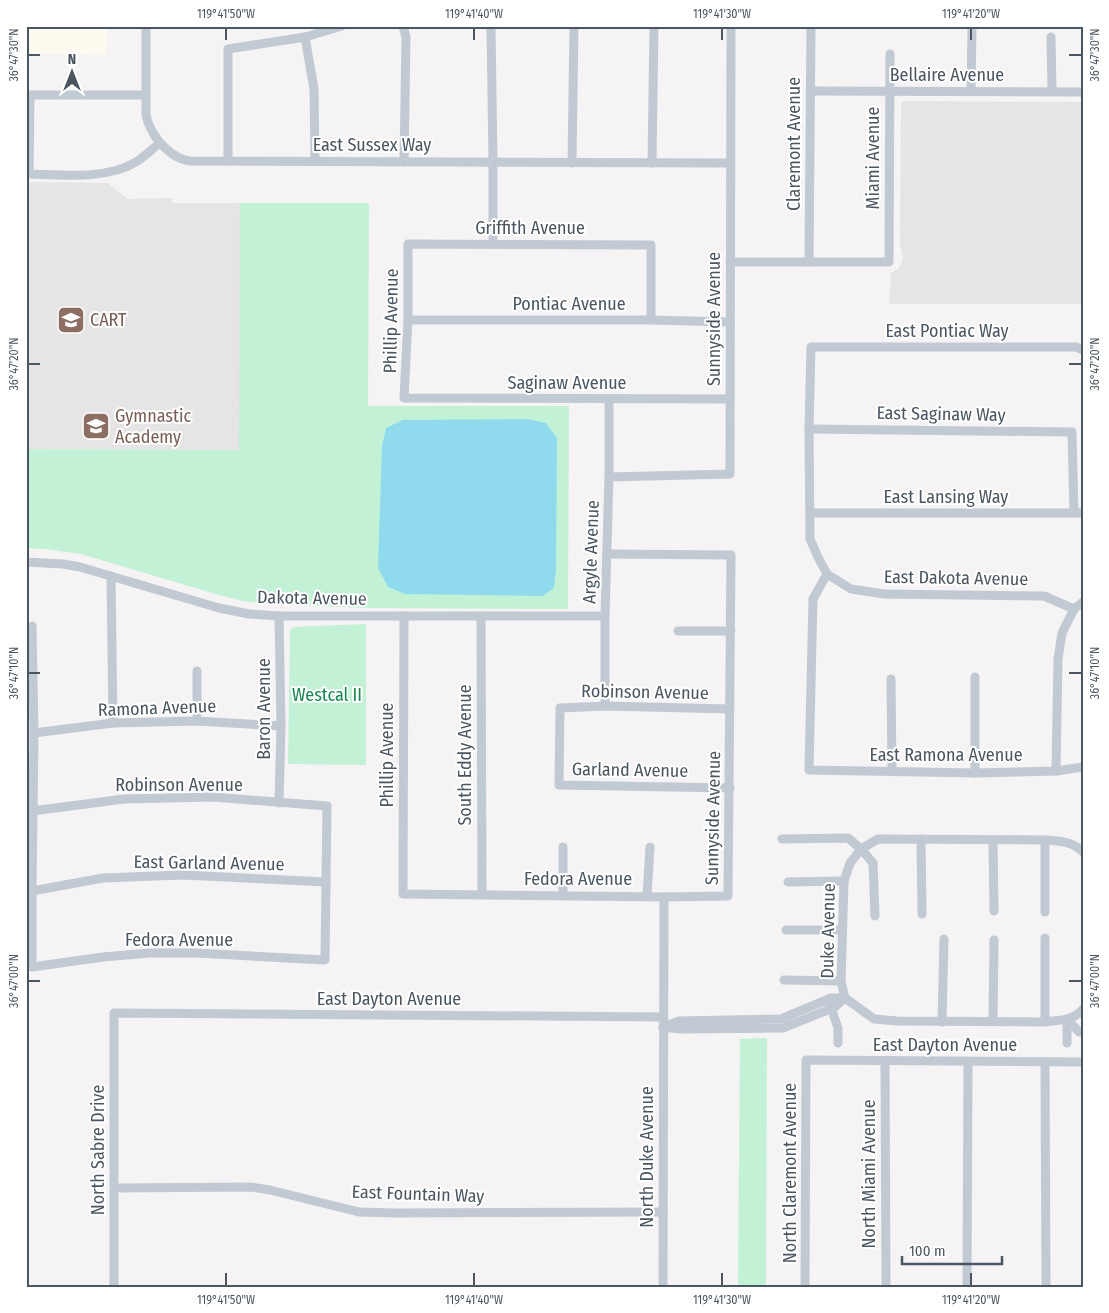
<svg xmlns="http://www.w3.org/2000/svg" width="1109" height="1313" font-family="'Fira Sans Condensed',sans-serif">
<rect width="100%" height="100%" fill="#f5f3f3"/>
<path fill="#fdf9ef" d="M26,26H107V55L26,54Z"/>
<g fill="#e6e4e5">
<path d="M903,101L1083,102V304H889L891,273L899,268L903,259L900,244L901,103Z"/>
<path d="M26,182L108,183L127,199L173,198L172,203H240V450L26,449Z"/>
</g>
<g fill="#c3f1d5">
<path d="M240,203H369L368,406H569L568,609L367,608L267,604L243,601L219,595L81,554L45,549L26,548V449L239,450Z"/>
<path d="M366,624V765L288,764L290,630L293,627Z"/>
<path d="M767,1038L766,1287H738L740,1039Z"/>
</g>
<path fill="#90daee" d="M528,419L546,423L557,438L556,570L554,588L543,596L405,594L388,587L378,568L382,446L386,428L403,420Z"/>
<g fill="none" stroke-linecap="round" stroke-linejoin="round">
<g stroke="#c1cad2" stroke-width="9">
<path d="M146,26V115C148,126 153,134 160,143"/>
<path d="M403,26L406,37L404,162"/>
<path d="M491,26L493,162V244"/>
<path d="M305,37L314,89L315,161"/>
<path d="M1051,37L1052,91"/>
<path d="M810,91L1083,92"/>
<path d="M971,91L972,26"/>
<path d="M145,95H30L29,174C63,175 106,180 136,162C144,157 152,149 160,143C169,152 177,159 190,161L731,163"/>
<path d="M228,161V49L305,37L342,26"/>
<path d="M572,163L574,26"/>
<path d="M652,163L654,26"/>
<path d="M730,262H889L890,54"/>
<path d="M809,262L811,26"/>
<path d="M408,320H651L730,322"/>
<path d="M651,320V245L408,244V320L404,398L730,399"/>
<path d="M809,429L1072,432L1074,513"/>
<path d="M609,477L730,474L731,26"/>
<path d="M810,513H1083"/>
<path d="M26,562L63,564L80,567L219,608L249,614L279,616H605"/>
<path d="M827,574L818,557L810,539L809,429L811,347H1076L1083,350"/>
<path d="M827,574L813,599L809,770L975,773L1056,771L1083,767"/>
<path d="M827,574L851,589L884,594L1044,596L1074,609L1083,602"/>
<path d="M111,576L113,723"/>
<path d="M404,616L403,894L664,897L728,896L731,555L607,554"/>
<path d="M481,616L482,894"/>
<path d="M32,626L34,733L32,891V967L103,957L150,953H196L325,960L327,806L213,797L124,799L32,811"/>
<path d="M678,631H731"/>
<path d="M197,671V721"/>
<path d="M891,679L892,771"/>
<path d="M605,706V616L609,477V399"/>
<path d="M34,733L113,723L197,721L281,726"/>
<path d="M1056,771L1058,659L1062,633L1074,609"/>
<path d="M975,773V677"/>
<path d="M730,788L559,785L560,708L605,706L730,709"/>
<path d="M279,803L281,726L279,616"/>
<path d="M782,839L848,838L861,849L873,863L875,916"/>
<path d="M921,839L922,914"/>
<path d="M993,840L994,911"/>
<path d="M1045,840V912"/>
<path d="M563,847V896"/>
<path d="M1083,852C1072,841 1059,841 1045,840L878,839L861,849L850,863L844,881L841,981L845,998L874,1019L897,1021L1045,1022C1058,1020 1074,1021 1083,1009"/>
<path d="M788,882L844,881"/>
<path d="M32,891L103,878L183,875L326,882"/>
<path d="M647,896L650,847"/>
<path d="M786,930H842"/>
<path d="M1045,938V1022"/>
<path d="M784,980L841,981"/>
<path d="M829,1002L838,1028V1043"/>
<path d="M1067,1019V1043"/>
<path d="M1067,1019L1079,1032H1083"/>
<path d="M993,1021L994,940"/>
<path d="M942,1022L944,939"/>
<path d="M663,1027L680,1029L783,1028L835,1007L845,998"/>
<path d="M663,1027L679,1021L781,1019L831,998H845"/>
<path d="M885,1061L886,1287"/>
<path d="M1045,1062L1046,1287"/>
<path d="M115,1188L251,1187L270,1190L359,1212L394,1213L663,1212"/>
<path d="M114,1287V1013L663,1017"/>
<path d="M663,1287L664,897"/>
<path d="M805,1287L806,1060L1083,1062"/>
<path d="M967,1287L968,1062"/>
</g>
</g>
<path fill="none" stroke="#4a5661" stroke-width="2" d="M226,28V40M474,28V40M722,28V40M971,28V40M28,55H40M1069,55H1082M28,364H40M1069,364H1082M28,673H40M1069,673H1082M28,981H40M1069,981H1082M226,1273V1286M474,1273V1286M722,1273V1286M971,1273V1286"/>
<defs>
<g id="school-square" transform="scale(1.4375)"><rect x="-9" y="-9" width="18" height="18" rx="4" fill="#8d6e63" stroke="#fff"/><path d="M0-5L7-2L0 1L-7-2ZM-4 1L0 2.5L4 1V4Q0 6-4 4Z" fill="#fff"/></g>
</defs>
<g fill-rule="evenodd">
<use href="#school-square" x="71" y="320"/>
<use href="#school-square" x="96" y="426"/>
</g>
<g text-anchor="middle" stroke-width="4" stroke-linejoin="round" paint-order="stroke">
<g font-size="18" fill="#4a5661" stroke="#fff">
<text x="947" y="81">Bellaire Avenue</text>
<text transform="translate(794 144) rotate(-90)" y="6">Claremont Avenue</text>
<text x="372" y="151">East Sussex Way</text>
<text transform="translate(873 158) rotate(-90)" y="6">Miami Avenue</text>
<text x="530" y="234">Griffith Avenue</text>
<text x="569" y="310">Pontiac Avenue</text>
<text transform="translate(714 319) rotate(-90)" y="6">Sunnyside Avenue</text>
<text transform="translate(391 321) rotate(-89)" y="6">Phillip Avenue</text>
<text x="947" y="337">East Pontiac Way</text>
<text x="567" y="389">Saginaw Avenue</text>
<text transform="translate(941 414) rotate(1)" y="6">East Saginaw Way</text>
<text x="946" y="503">East Lansing Way</text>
<text transform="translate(591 552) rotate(-88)" y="6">Argyle Avenue</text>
<text transform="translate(956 578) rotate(1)" y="6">East Dakota Avenue</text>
<text transform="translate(312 598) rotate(1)" y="6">Dakota Avenue</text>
<text transform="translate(645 692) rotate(1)" y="6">Robinson Avenue</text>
<text transform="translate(157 708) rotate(-2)" y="6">Ramona Avenue</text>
<text transform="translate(264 709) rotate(-90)" y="6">Baron Avenue</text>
<text transform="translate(387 755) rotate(-90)" y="6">Phillip Avenue</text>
<text transform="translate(465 755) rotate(-90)" y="6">South Eddy Avenue</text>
<text x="946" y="761">East Ramona Avenue</text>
<text transform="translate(630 770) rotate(1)" y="6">Garland Avenue</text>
<text x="179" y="791">Robinson Avenue</text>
<text transform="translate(713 818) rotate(-89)" y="6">Sunnyside Avenue</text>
<text transform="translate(209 863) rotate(1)" y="6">East Garland Avenue</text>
<text x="578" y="885">Fedora Avenue</text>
<text transform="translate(828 931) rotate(-89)" y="6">Duke Avenue</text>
<text x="179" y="946">Fedora Avenue</text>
<text x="389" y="1005">East Dayton Avenue</text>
<text x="945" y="1051">East Dayton Avenue</text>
<text transform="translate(98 1150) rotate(-90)" y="6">North Sabre Drive</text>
<text transform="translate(647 1157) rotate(-90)" y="6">North Duke Avenue</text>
<text transform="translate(790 1173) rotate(-90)" y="6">North Claremont Avenue</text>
<text transform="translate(869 1174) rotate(-90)" y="6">North Miami Avenue</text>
<text transform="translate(418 1194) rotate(2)" y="6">East Fountain Way</text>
</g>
<g font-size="18" fill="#785e54" stroke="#fff" text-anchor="start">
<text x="90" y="326">CART</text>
<text x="115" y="422">Gymnastic<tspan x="115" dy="21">Academy</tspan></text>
</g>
<g font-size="18" fill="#17864f" stroke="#fff">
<text x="327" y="701">Westcal II</text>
</g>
</g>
<rect width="1109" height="1313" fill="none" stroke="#ffffff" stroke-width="55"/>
<g transform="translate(72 72)" stroke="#ffffff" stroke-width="4" paint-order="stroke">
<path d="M0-4L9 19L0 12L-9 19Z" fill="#4a5661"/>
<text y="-8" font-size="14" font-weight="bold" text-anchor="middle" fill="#4a5661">N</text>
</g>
<path d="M902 1256v8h100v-8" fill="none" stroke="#4a5661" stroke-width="2.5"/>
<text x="909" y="1256" font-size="15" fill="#4a5661" stroke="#ffffff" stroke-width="4" paint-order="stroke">100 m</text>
<rect x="28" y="28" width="1054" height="1258" fill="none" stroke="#4a5661" stroke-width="2"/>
<g font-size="12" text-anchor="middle" fill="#4a5661">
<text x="226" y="18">119°41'50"W</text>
<text x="474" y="18">119°41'40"W</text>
<text x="722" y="18">119°41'30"W</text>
<text x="971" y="18">119°41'20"W</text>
<text transform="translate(14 55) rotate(-90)" y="4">36°47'30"N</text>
<text transform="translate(1095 55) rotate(-90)" y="4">36°47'30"N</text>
<text transform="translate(14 364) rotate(-90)" y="4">36°47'20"N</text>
<text transform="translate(1095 364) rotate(-90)" y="4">36°47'20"N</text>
<text transform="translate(14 673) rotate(-90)" y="4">36°47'10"N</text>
<text transform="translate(1095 673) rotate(-90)" y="4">36°47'10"N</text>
<text transform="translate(14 981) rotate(-90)" y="4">36°47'00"N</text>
<text transform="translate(1095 981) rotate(-90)" y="4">36°47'00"N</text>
<text x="226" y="1304">119°41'50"W</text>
<text x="474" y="1304">119°41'40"W</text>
<text x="722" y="1304">119°41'30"W</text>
<text x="971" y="1304">119°41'20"W</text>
</g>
</svg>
